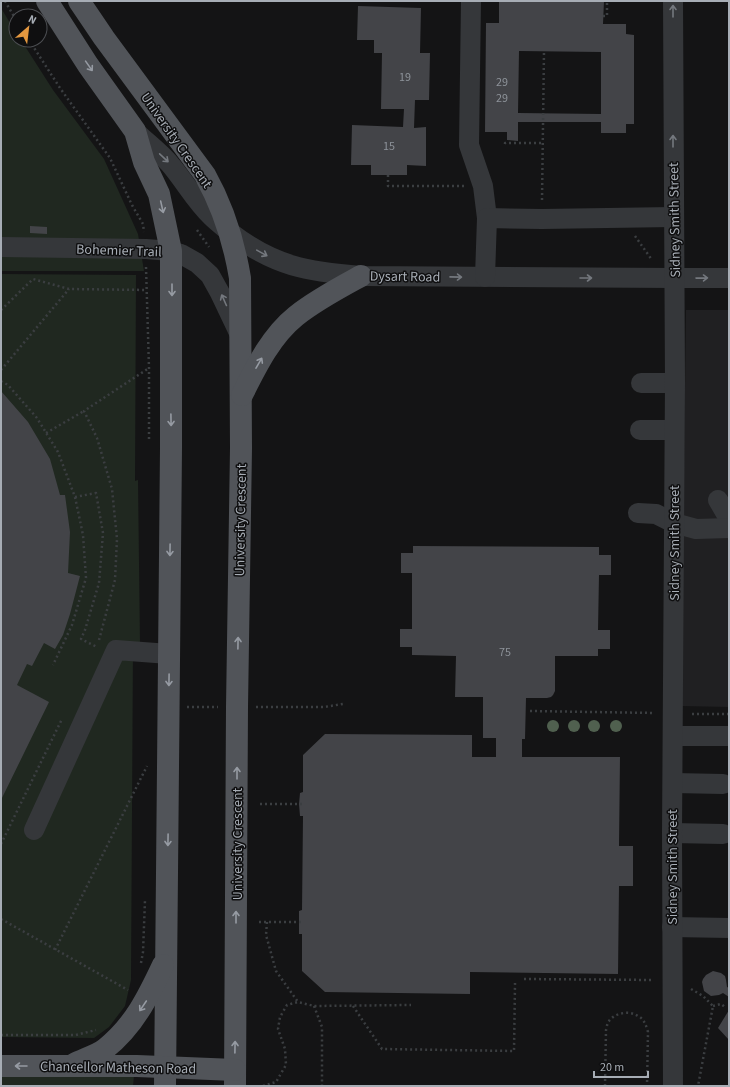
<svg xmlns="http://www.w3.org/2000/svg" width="730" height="1087" font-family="'Source Sans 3',sans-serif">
<rect width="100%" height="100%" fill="#141415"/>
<path fill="#202022" d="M686,310H729V707L681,706Z"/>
<g fill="#202820">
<path d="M1,8L16,33V40H21L53,90L104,159L138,234L144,271H1Z"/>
<path d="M1,274L136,275L135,481L138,480L140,644L133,645L131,980L125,1006L109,1027L94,1038L1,1037Z"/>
<path d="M1,1076H134L133,1086H1Z"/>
</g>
<g fill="#434448" fill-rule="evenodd">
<path d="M499,1H604L603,24H626V34L634,35V124H626V133H601V122H518V141L507,140V132H485L486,23H499ZM519,51L601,52V114L518,113Z"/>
<path d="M358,6L421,8L420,53H430L429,100H415L414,128L426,127V166L407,165V175H371V165H351L352,125L403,127L404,109H381L382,53H374V40H357Z"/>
<path d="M30,226L47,227V234L30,233Z"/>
<path d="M1,391L28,422L50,459L60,495H65L70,532L68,573L80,576L70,614L63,635L55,649L44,643L32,666L27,664L17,685L49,702L1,800Z"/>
<path d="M413,546L599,547V555H611V575H599L598,630H610V649H598V656H555V691L553,695L551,697L547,698H526L525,739H522V757H620L619,846H633V886H619L618,974L470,972V994L325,992L302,971V934H299V911L302,910L303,816H300L299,804L300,793L303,792V755L325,734L472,735V757H496V738H483V697H455L456,656L412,655V647H400V629H412V573H401V553H413Z"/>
<path d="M713,971L721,973L725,976L726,980L727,987L729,988V997L723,993L719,995L711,996L704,991L702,982L703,979L706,975Z"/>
<path d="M729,1010V1040L718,1028Z"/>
</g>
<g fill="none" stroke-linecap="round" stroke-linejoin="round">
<g stroke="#3b3e41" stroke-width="2.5" stroke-dasharray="2 3" stroke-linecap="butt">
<path d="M5,1L16,20"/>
<path d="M603,16H607V1"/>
<path d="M29,40L60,88L110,158L132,205L143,224L144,232"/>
<path d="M505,144V143H542"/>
<path d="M388,175V186H464"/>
<path d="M542,200L544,51"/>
<path d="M197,230L209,247"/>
<path d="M635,236L652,260"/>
<path d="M146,267L149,368V439"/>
<path d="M1,310L33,279L69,289L147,290"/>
<path d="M1,370L69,289"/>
<path d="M1,381L8,385L37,418L58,452L75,497L83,535L86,578L72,625L53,665"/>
<path d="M46,433L84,411"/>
<path d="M75,497L96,493L103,533L99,583L85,630L81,639L97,647"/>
<path d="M99,640L115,580L117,539L112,489L97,438L84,411L149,368"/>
<path d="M187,707H218"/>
<path d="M256,707H324L343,704"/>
<path d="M530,711L655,713"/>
<path d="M692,714H729"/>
<path d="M260,804H303"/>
<path d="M1,844L62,719"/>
<path d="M1,919L128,990"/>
<path d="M259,922H302"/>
<path d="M267,922L266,935L276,971L298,1002"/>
<path d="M55,950L147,766"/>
<path d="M141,963L143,952L145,900"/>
<path d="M524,979L654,980"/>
<path d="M691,989L703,996L713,1006L698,1086"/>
<path d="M314,1006L322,1027V1086"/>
<path d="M353,1006L382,1049L514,1051L515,983"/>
<path d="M713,1006L721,1004L726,1008"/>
<path d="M1,1035H76L96,1030"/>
<path d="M263,1086L276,1082L286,1065L285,1049L278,1029L280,1017L287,1005L298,1002L314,1006L411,1005"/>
<path d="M605,1086L606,1030C607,1027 607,1023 609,1021C615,1013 629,1010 638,1016C644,1019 646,1025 648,1032L647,1086"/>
</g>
<g stroke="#35373a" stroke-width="20">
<path d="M471,1L469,145L483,186L487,218"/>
<path d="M135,131C146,142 159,151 169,163C184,180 195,201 212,217C218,223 225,228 231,233C274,266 308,272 361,276L674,278H729"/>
<path d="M1,247L146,249L171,251L181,254L197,263L210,275L220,293L240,335"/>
<path d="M485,277L487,218L542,219L673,217"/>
<path d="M641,383H675"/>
<path d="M640,430H674"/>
<path d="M718,500L729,519"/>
<path d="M638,513L656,514L674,523L696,529L729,528"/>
<path d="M673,736H729"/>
<path d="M673,783L723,784"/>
<path d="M34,830L116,650L169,654"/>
<path d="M672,833L723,834"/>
<path d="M672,927L729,928"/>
<path d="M673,1086L672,833L675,383L673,1"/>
</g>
<g stroke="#515459" stroke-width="22">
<path d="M47,1L88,65L135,131L144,162L159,194L171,251V448L165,1086"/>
<path d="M79,1L104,38L205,175C223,207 234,242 240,278L241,448L237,707L235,1086"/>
<path d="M242,395C256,367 271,336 296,316C316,300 339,288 361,276"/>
<path d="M74,1064C84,1059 97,1055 105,1049C134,1026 148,997 163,965"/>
<path d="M1,1066H137L235,1070"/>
</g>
</g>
<g fill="#50604f">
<circle cx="553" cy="726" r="6"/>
<circle cx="574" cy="726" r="6"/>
<circle cx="594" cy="726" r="6"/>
<circle cx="616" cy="726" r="6"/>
</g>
<defs><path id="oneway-shaft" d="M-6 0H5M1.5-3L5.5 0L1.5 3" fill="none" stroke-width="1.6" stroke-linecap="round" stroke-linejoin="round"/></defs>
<g stroke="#74787e">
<use href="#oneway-shaft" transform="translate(673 11) rotate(-90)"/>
<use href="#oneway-shaft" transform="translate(673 141) rotate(-90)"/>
<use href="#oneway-shaft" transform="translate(164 158) rotate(43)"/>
<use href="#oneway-shaft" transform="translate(262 253) rotate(29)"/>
<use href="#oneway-shaft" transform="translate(456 277) rotate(1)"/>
<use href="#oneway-shaft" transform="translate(586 278)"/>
<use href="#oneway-shaft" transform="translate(702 278) rotate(-1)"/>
<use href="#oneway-shaft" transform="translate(224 300) rotate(-114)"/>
</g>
<g stroke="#969ba3">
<use href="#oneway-shaft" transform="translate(89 66) rotate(55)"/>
<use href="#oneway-shaft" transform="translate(162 207) rotate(77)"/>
<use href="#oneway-shaft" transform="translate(172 290) rotate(90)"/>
<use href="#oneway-shaft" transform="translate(259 363) rotate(-60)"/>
<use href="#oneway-shaft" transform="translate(171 420) rotate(89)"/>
<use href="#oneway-shaft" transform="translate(170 550) rotate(91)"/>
<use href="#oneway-shaft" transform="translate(238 643) rotate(-89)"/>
<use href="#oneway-shaft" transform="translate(169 680) rotate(91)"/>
<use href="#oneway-shaft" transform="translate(237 773) rotate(-90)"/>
<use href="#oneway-shaft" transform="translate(168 840) rotate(91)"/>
<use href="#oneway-shaft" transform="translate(236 917) rotate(-90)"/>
<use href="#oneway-shaft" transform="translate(143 1006) rotate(124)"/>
<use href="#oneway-shaft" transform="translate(235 1047) rotate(-89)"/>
<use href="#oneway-shaft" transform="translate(21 1066) rotate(-180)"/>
</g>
<g text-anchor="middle" stroke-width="3" stroke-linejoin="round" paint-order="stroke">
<g font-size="12" fill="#8e939a">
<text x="405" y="81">19</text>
<text x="502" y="86">29</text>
<text x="502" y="102">29</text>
<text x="389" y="150">15</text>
<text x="505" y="656">75</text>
</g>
<g font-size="14" fill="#a7adb5" stroke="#0f0f10">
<text transform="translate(177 140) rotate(55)" y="5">University Crescent</text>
<text transform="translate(674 220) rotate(-91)" y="5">Sidney Smith Street</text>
<text transform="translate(119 250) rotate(2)" y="5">Bohemier Trail</text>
<text transform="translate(405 276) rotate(1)" y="5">Dysart Road</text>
<text transform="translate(240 520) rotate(-89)" y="5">University Crescent</text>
<text transform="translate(674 543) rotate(-90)" y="5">Sidney Smith Street</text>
<text transform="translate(237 844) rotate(-90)" y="5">University Crescent</text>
<text transform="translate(672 867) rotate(-90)" y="5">Sidney Smith Street</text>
<text transform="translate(118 1067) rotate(1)" y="5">Chancellor Matheson Road</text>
</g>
</g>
<rect width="730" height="1087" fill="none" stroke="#a7adb5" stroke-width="4"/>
<g transform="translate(28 28) rotate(28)"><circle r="19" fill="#0f0f10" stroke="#4c4e52"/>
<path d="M0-3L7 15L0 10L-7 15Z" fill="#e3973f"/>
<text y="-6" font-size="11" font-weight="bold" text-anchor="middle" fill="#a7adb5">N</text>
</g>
<path d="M594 1071v6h54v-6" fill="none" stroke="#a7adb5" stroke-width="2"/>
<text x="600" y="1071" font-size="12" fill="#a7adb5" stroke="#0f0f10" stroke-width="3" paint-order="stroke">20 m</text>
</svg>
